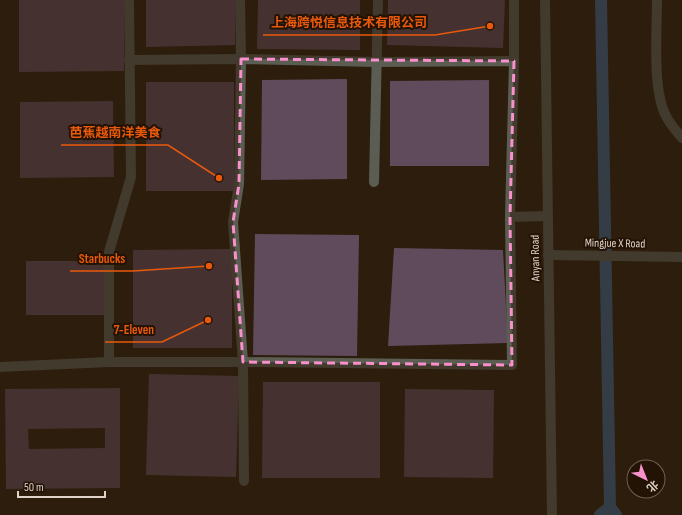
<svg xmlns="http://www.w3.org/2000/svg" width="682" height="515" font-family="'Sofia Sans Condensed','Noto Sans SC',sans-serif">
<rect width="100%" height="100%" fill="#2d1d0c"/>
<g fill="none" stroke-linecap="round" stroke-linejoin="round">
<g stroke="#3c638b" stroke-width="12">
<path d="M601,0L610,507L616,515"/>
<path d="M600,515L610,507"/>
</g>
</g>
<g fill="#604b5c" fill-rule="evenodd">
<path d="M19,0H124V71L19,72Z"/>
<path d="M146,0H235V45L146,47Z"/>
<path d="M258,0H360V50L257,49Z"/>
<path d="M388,0H505L503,48L387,45Z"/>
<path d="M347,79V179L261,180L262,80Z"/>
<path d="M489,80V166H390V81Z"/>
<rect x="146" y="82" width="88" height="109"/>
<path d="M113,101L114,177L20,178V102Z"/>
<path d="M255,234L359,235L357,356L253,355Z"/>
<path d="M394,248L503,250L508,343L388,346Z"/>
<path d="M232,249V348H133V250Z"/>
<rect x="26" y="261" width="86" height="54"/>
<path d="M149,374L239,376L236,477L146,475Z"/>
<path d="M263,382H380V478H262Z"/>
<path d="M120,388V488L6,489L5,389ZM105,428V448L29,449L28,429Z"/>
<path d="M405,389L494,390L493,478L404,477Z"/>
</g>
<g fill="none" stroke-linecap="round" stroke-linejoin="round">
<g stroke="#5b5d52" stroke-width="10">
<path d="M240,0L241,59L239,184L233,222L243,362L244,481"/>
<path d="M545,0L552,515"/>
<path d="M657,0C657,30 652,90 666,116C670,124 676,131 682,138"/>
<path d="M129,60L241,59L377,62L514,61L510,217L548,216"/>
<path d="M514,61V0"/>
<path d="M374,182L378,0"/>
<path d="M548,255L682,257"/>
<path d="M109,362V252L131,177L129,0"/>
<path d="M0,367L109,362H243L512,365L510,217"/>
</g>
</g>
<path d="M0 0H682V515H0ZM241,59L514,61L510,217L512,365L243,362L233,222L239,184Z" fill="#2d1d0c" fill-opacity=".55" fill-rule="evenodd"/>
<path fill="none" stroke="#f890cb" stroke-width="3" stroke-dasharray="8 5" stroke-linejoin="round" d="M241,59L514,61L510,217L512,365L243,362L233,222L239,184Z"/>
<g text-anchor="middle" stroke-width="4" stroke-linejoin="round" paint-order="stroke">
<g font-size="12" fill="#dfd3c9" stroke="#231304">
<text transform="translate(615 243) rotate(1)" y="4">Mingjue X Road</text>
<text transform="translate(535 258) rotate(-91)" y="4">Anyan Road</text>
</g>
</g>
<path fill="none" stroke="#e8590c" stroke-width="1.5" d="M490 26L435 35H263M219 178L168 145H61M209 266L133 271H70M208 320L162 342H105"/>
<g fill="#e8590c" stroke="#231304" stroke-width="1.5">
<circle cx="490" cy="26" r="4"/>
<circle cx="219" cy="178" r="4"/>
<circle cx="209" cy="266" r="4"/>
<circle cx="208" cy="320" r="4"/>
</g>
<g font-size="13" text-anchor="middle" font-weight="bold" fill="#e8590c" stroke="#231304" stroke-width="4" stroke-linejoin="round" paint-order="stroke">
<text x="349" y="27">上海跨悦信息技术有限公司</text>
<text x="115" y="137">芭蕉越南洋美食</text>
<text x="102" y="263">Starbucks</text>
<text x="134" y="334">7-Eleven</text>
</g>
<g transform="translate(646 479) rotate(137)"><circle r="19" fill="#231304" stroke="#6e6053"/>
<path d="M0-3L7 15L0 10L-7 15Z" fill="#f890cb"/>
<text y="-6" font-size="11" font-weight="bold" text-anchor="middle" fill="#dfd3c9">北</text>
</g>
<path d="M18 491v6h87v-6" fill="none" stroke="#dfd3c9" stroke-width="2"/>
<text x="24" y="491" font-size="12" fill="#dfd3c9" stroke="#231304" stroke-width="3" paint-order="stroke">50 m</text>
</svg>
